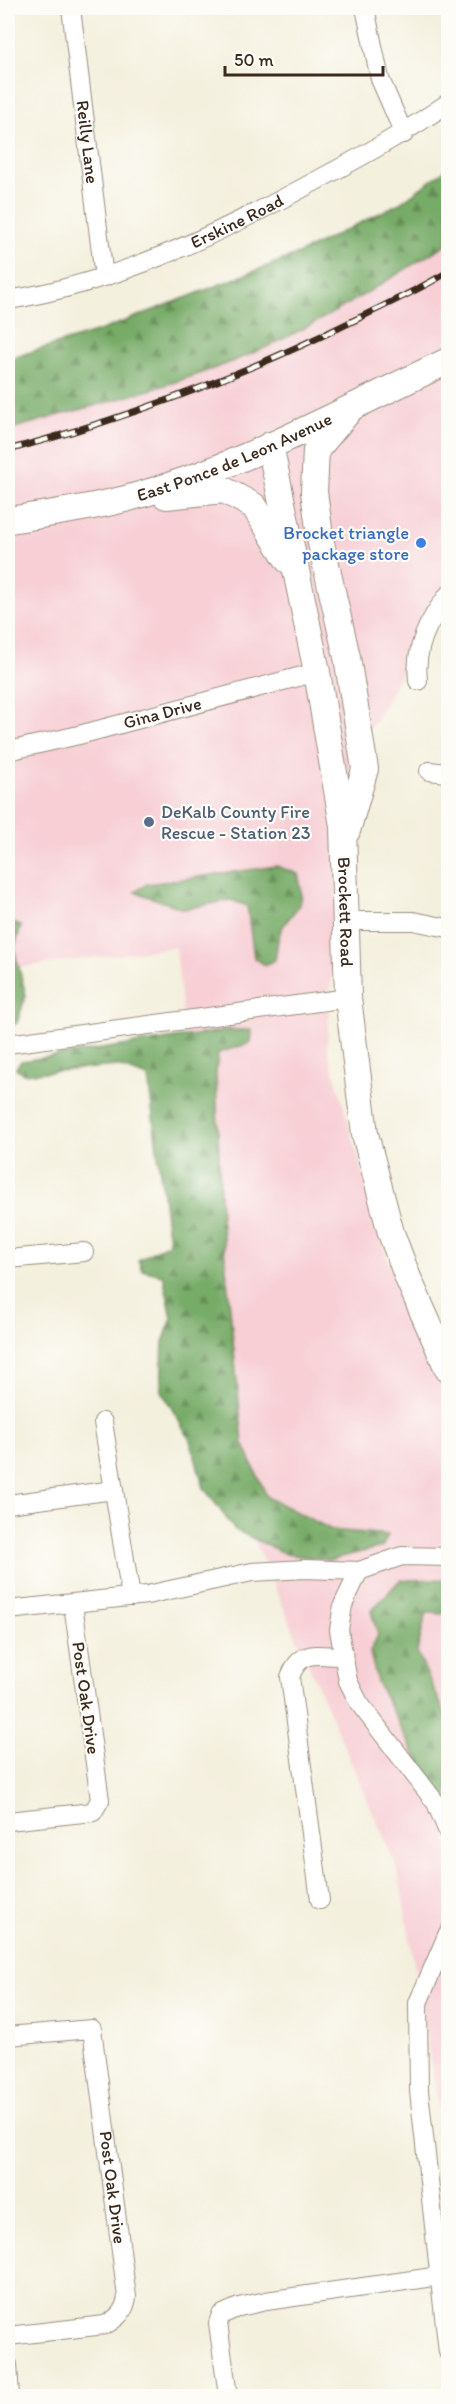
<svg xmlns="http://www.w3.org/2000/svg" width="456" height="2404" font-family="Itim,sans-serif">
<defs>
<pattern id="forest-firs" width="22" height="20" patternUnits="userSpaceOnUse" patternTransform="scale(1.5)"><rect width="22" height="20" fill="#77ab67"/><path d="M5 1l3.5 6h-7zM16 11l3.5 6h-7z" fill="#638b54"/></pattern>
</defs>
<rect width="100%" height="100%" fill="#fdfcf7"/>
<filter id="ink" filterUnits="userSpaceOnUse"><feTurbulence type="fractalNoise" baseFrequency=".0167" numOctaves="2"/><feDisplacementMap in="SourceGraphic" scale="12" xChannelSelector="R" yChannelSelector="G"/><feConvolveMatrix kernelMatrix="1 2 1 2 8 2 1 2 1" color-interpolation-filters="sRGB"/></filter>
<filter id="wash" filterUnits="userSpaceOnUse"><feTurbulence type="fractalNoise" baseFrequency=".008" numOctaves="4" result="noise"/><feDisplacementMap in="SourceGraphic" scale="24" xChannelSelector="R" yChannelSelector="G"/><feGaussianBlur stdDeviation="1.35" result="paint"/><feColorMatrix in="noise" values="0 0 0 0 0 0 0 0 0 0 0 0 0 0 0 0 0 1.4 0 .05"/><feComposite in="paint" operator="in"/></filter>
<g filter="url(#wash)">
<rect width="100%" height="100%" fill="#f4f0de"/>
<path fill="#f7cfd5" d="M448,245V592L343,777L327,1048L393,1277L448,1374V2164L398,1870L230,1485L176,947L8,969V403L350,291Z"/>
<g fill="url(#forest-firs)" stroke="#596a42" stroke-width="1.5">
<path d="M448,168V243C391,278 333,316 271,345C188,384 96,404 8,430V359L102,330L296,255L400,203Z"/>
<path d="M277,866L298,874C306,909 300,901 282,928C277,936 277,951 275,960L265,965L254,958L247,906L231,900L184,909L135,892L147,884Z"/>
<path d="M8,921L21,926L14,949L26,995L17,1023L8,1027Z"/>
<path d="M229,1030H251L250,1043L218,1053L216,1074L221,1216L243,1443L267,1497L332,1530L388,1535L382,1547L329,1560L286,1554L235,1530L204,1488L190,1440L161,1390L163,1342L172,1318L163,1275L142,1270L138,1260L169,1243L148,1077L117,1066L23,1074L16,1068L21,1061Z"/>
<path d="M448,1579V1614L426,1613L417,1652L448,1720V1820L377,1682L370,1652L378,1635L371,1611L400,1580Z"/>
</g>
</g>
<g filter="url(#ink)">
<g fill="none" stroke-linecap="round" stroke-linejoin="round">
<g stroke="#988d7e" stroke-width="20">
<g id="street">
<path id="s1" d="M71,8L104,277"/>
<path d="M365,8L380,79L404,134"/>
<path id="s2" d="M8,300C116,283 216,235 312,183C359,158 405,133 448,103"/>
<path d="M418,681C414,648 428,621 448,595"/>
<path id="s3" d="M8,751L79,735L317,672"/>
<path d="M429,771L448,773"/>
<path d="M345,921H413L448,928"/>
<path d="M8,1044L348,998"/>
<path d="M8,1259L84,1252"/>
<path d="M103,1422L131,1597"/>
<path d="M8,1504L114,1490"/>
<path d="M359,1571L343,1605L339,1630L348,1681L359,1703L436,1803L448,1832"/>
<path d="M8,1610L147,1595L252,1572L305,1569L359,1571L402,1556L448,1557"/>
<path d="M8,1821L93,1812L100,1800L73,1604"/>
<path d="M320,1900L290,1677C301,1648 316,1656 343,1656"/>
<path d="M448,1933L418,2003L419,2091L448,2352"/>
<path id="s4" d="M8,2036L92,2029L127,2297C125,2311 118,2318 105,2325L8,2336"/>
<path d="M8,2365L10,2396"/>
<path d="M228,2396L218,2323L221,2315L239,2307L266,2301L440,2276"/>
</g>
</g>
<g stroke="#988d7e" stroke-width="28">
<g id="secondary">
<path id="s5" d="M270,445L317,672L343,826L348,998L365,1134L391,1233L408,1278L448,1369"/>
<path d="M166,496L224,490L254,506L288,560"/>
<path id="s6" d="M8,520C47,514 86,509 125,499C238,469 343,410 448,361"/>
<path d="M347,831L365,769L347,657L321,543L314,492L316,450L348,412"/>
</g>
</g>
<use href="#street" stroke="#fff" stroke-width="18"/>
<use href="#secondary" stroke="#fff" stroke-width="26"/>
<g stroke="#3b2a1e" stroke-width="7">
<path id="rail" d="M8,450C129,418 246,374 359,318C389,303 420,289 448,272"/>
</g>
<use href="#rail" stroke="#fdfcf7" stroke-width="4.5" stroke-dasharray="14" stroke-linecap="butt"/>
</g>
</g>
<circle fill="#3f7fe0" stroke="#fdfcf7" stroke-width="2" cx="421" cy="543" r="6"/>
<circle fill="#5c6f8a" stroke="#fdfcf7" stroke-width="2" cx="149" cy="822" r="6"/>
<g text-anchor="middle" stroke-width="4.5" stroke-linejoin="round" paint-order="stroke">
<g font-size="18" fill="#3b2a1e" stroke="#fdfcf7">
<text dy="6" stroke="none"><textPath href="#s1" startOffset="135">Reilly Lane</textPath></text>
<text dy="6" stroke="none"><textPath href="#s2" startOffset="243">Erskine Road</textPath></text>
<text dy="6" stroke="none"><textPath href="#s6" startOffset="236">East Ponce de Leon Avenue</textPath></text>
<text dy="6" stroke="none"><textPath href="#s3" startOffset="159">Gina Drive</textPath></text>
<text dy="6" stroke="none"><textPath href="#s5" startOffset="474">Brockett Road</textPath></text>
<text transform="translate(86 1698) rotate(82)" y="6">Post Oak Drive</text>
<text dy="6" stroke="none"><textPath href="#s4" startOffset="244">Post Oak Drive</textPath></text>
</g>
<g font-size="18" fill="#366cbe" stroke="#fdfcf7" text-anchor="end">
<text x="409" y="539">Brocket triangle<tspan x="409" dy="21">package store</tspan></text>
</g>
<g font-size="18" fill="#4e5e75" stroke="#fdfcf7" text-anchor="start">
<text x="161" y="818">DeKalb County Fire<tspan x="161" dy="21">Rescue - Station 23</tspan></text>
</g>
</g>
<rect width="456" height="2404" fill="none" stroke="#fdfcf7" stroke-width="30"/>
<path d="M225 66v9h158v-9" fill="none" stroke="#3b2a1e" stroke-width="3"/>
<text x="234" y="66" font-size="18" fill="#3b2a1e" stroke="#fdfcf7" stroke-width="4.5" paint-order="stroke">50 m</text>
</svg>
